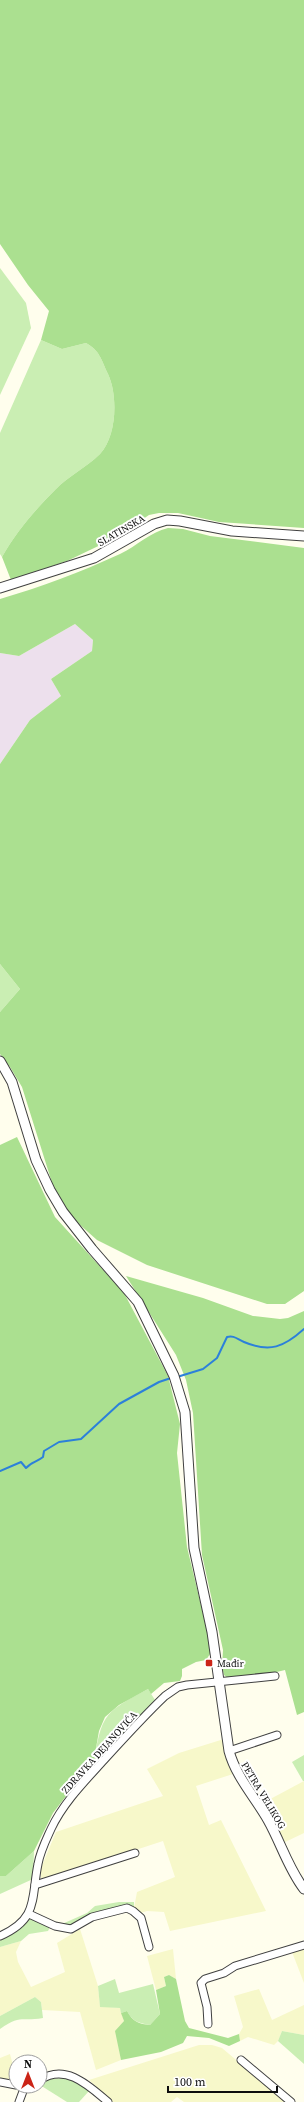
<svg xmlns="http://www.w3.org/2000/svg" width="304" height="2102" font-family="'Source Serif 4',serif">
<rect width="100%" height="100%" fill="#fffeed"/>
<path fill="#ede0ed" d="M75,624L93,640L92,651L51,679L61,696L30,720L0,764V653L19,656Z"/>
<g fill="#f7f8ca">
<path d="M224,1739L227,1762L233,1774L196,1786L209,1825L221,1820L266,1911L170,1931L164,1912L147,1911L141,1913L134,1908L137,1892L175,1877L163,1841L44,1880L41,1879V1868L56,1832L163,1796L147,1769L179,1753Z"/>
<path d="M304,1781V1833L281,1844L261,1804Z"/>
<path d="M80,1929L98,1986L100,2006L120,2008L124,2021L116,2031L121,2060L96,2070L80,2012L42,2010L41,2002L35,1997L0,2016V1947L21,1941L16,1952L18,1962L31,1987L65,1972L57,1943Z"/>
<path d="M304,1948V1983L292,1952Z"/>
<path d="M173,1949L176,1979L169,1975L164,1977L166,1986L156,1990L147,1956Z"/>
<path d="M259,1989L272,2020L304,2005V2035L282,2031L278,2041L274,2045L248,2037L240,2041L239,2034L243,2027L234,1996Z"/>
<path d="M199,2045H212L222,2048L286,2102H184L177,2097L171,2102H113L89,2080Z"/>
<path d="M10,2054L16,2077V2082L0,2078V2058Z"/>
</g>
<g fill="#caeeb3">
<path d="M0,268L26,303L31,328L0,395Z"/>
<path d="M41,340L62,349L86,343C100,351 101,359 108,374C118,395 117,436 100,454C86,468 68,476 55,490C35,510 16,532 2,557L0,554V433Z"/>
<path d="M0,964L20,989L0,1012Z"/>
<path d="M148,1689L155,1700L93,1765C102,1714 103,1713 148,1689Z"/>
<path d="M304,1755V1781H303L292,1762Z"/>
<path d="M34,1851L33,1879L0,1894V1876H6Z"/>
<path d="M119,1902H134V1908L70,1926L62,1924L87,1913L95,1906Z"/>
<path d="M31,1918L50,1927L48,1931L29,1934L21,1941L0,1947V1940Z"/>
<path d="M115,1979L119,1993L153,1984L160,2014L150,2025C139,2023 133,2022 127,2011L121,2013L120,2008L100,2007L98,1986Z"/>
<path d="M35,1997L41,2002L43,2018C21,2022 21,2014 0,2029V2016Z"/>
<path d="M282,2031L304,2035V2064L278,2041Z"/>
<path d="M66,2078L76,2081L89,2091L79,2102H67L40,2085L49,2079Z"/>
</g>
<g fill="#abe090">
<path d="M0,0H304V528L219,522L178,513H159L149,515L113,539L67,561L11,580L2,557C16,532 35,510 55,490C68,476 86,468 100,454C117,436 118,395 108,374C101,359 100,351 86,343L62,349L41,340L49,311L28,285L0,244Z"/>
<path d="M168,528L183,529L210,536L304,548V1291L285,1304H267L147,1265L97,1240L70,1216L53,1186L22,1087L10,1067L0,1054V1012L20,989L0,964V764L30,720L61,696L51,679L92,651L93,640L75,624L19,656L0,653V599C41,587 81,572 120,554C137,546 150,532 168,528Z"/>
<path d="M17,1137L55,1217L124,1293L168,1376L180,1424L177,1453L187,1547L212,1651L206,1660L196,1662L182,1669V1676L180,1681L164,1683L151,1694L148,1689L119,1705L105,1717L99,1731L93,1765L73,1787L53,1813L34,1851L6,1876H0V1145Z"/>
<path d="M126,1276L203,1298L253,1316L280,1319L288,1318L304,1311V1712L297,1715L285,1670L260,1676L228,1678L224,1675L222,1667L223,1650L202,1555L193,1413L186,1380L176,1355Z"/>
<path d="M169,1975L176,1979L185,2021L189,2028L228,2038L239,2034L240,2041L229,2046L209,2038L187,2036L183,2043L161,2052L121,2060L115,2031L124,2021L121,2013L127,2011C133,2022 139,2024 150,2025L160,2014L156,1990L166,1986L164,1977Z"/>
</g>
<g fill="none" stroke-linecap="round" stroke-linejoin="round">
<g stroke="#2c80da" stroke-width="2">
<path d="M177,1377L203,1369L217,1358L227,1337C234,1335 237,1339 244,1342C270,1353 284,1347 304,1329"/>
<path d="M0,1471L21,1462L26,1468C31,1462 37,1462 43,1457L44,1451L59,1442L81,1439L119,1404L159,1382L171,1378"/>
</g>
<g stroke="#404040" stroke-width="9">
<g id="minor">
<path d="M229,1751L277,1735"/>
<path d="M35,1885L135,1853"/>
<path d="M29,1914L55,1926L71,1929L92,1917L127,1908L133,1911L141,1918L149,1947"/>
<path d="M0,1936C39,1919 31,1898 38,1864C40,1852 46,1840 51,1829C63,1803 85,1781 104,1760C124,1738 144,1716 165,1696L178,1687L187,1685L275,1676"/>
<path d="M208,2024L207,2007L201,1983L205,1979L224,1973L235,1966L304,1945"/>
<path d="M241,2060L291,2102"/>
<path d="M40,2080C66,2063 89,2086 108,2102"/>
<path d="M0,2082L16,2085"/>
<path d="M19,2102L25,2086"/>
</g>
</g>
<g stroke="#404040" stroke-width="11">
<g id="tertiary">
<path d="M0,588L94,558L154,524L167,520L180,521L232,531L304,536"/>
<path d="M0,1061L12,1082L36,1160L50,1190L63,1212L92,1249L138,1302L174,1376L185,1412L194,1548L212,1632L229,1751C236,1777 255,1797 268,1820C281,1843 288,1868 304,1889"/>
</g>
</g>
<use href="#minor" stroke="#fff" stroke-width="7"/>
<use href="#tertiary" stroke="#fff" stroke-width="9"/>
</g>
<rect fill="#cb2417" stroke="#fff" stroke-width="1.5" x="205" y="1659" width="8" height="8" rx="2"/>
<g text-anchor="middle" stroke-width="4" stroke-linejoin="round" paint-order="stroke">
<g font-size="10" fill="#0d0d0d" stroke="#fff">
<text transform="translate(121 530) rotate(-30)" y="4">SLATINSKA</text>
<text transform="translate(99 1752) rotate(-48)" y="4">ZDRAVKA DEJANOVIĆA</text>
<text transform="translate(264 1795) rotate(59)" y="4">PETRA VELIKOG</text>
</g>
<g font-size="10" fill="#0d0d0d" stroke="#fff" text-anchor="start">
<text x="217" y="1667">Mađir</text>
</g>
</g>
<g transform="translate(28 2074)"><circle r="19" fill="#ffffff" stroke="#9e9e9e"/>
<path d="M0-3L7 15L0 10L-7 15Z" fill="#cb2417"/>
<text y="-6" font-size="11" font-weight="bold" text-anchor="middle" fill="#0d0d0d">N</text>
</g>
<path d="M168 2086v6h109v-6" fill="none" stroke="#0d0d0d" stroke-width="2"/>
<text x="174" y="2086" font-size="12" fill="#0d0d0d" stroke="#ffffff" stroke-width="3" paint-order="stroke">100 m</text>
</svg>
